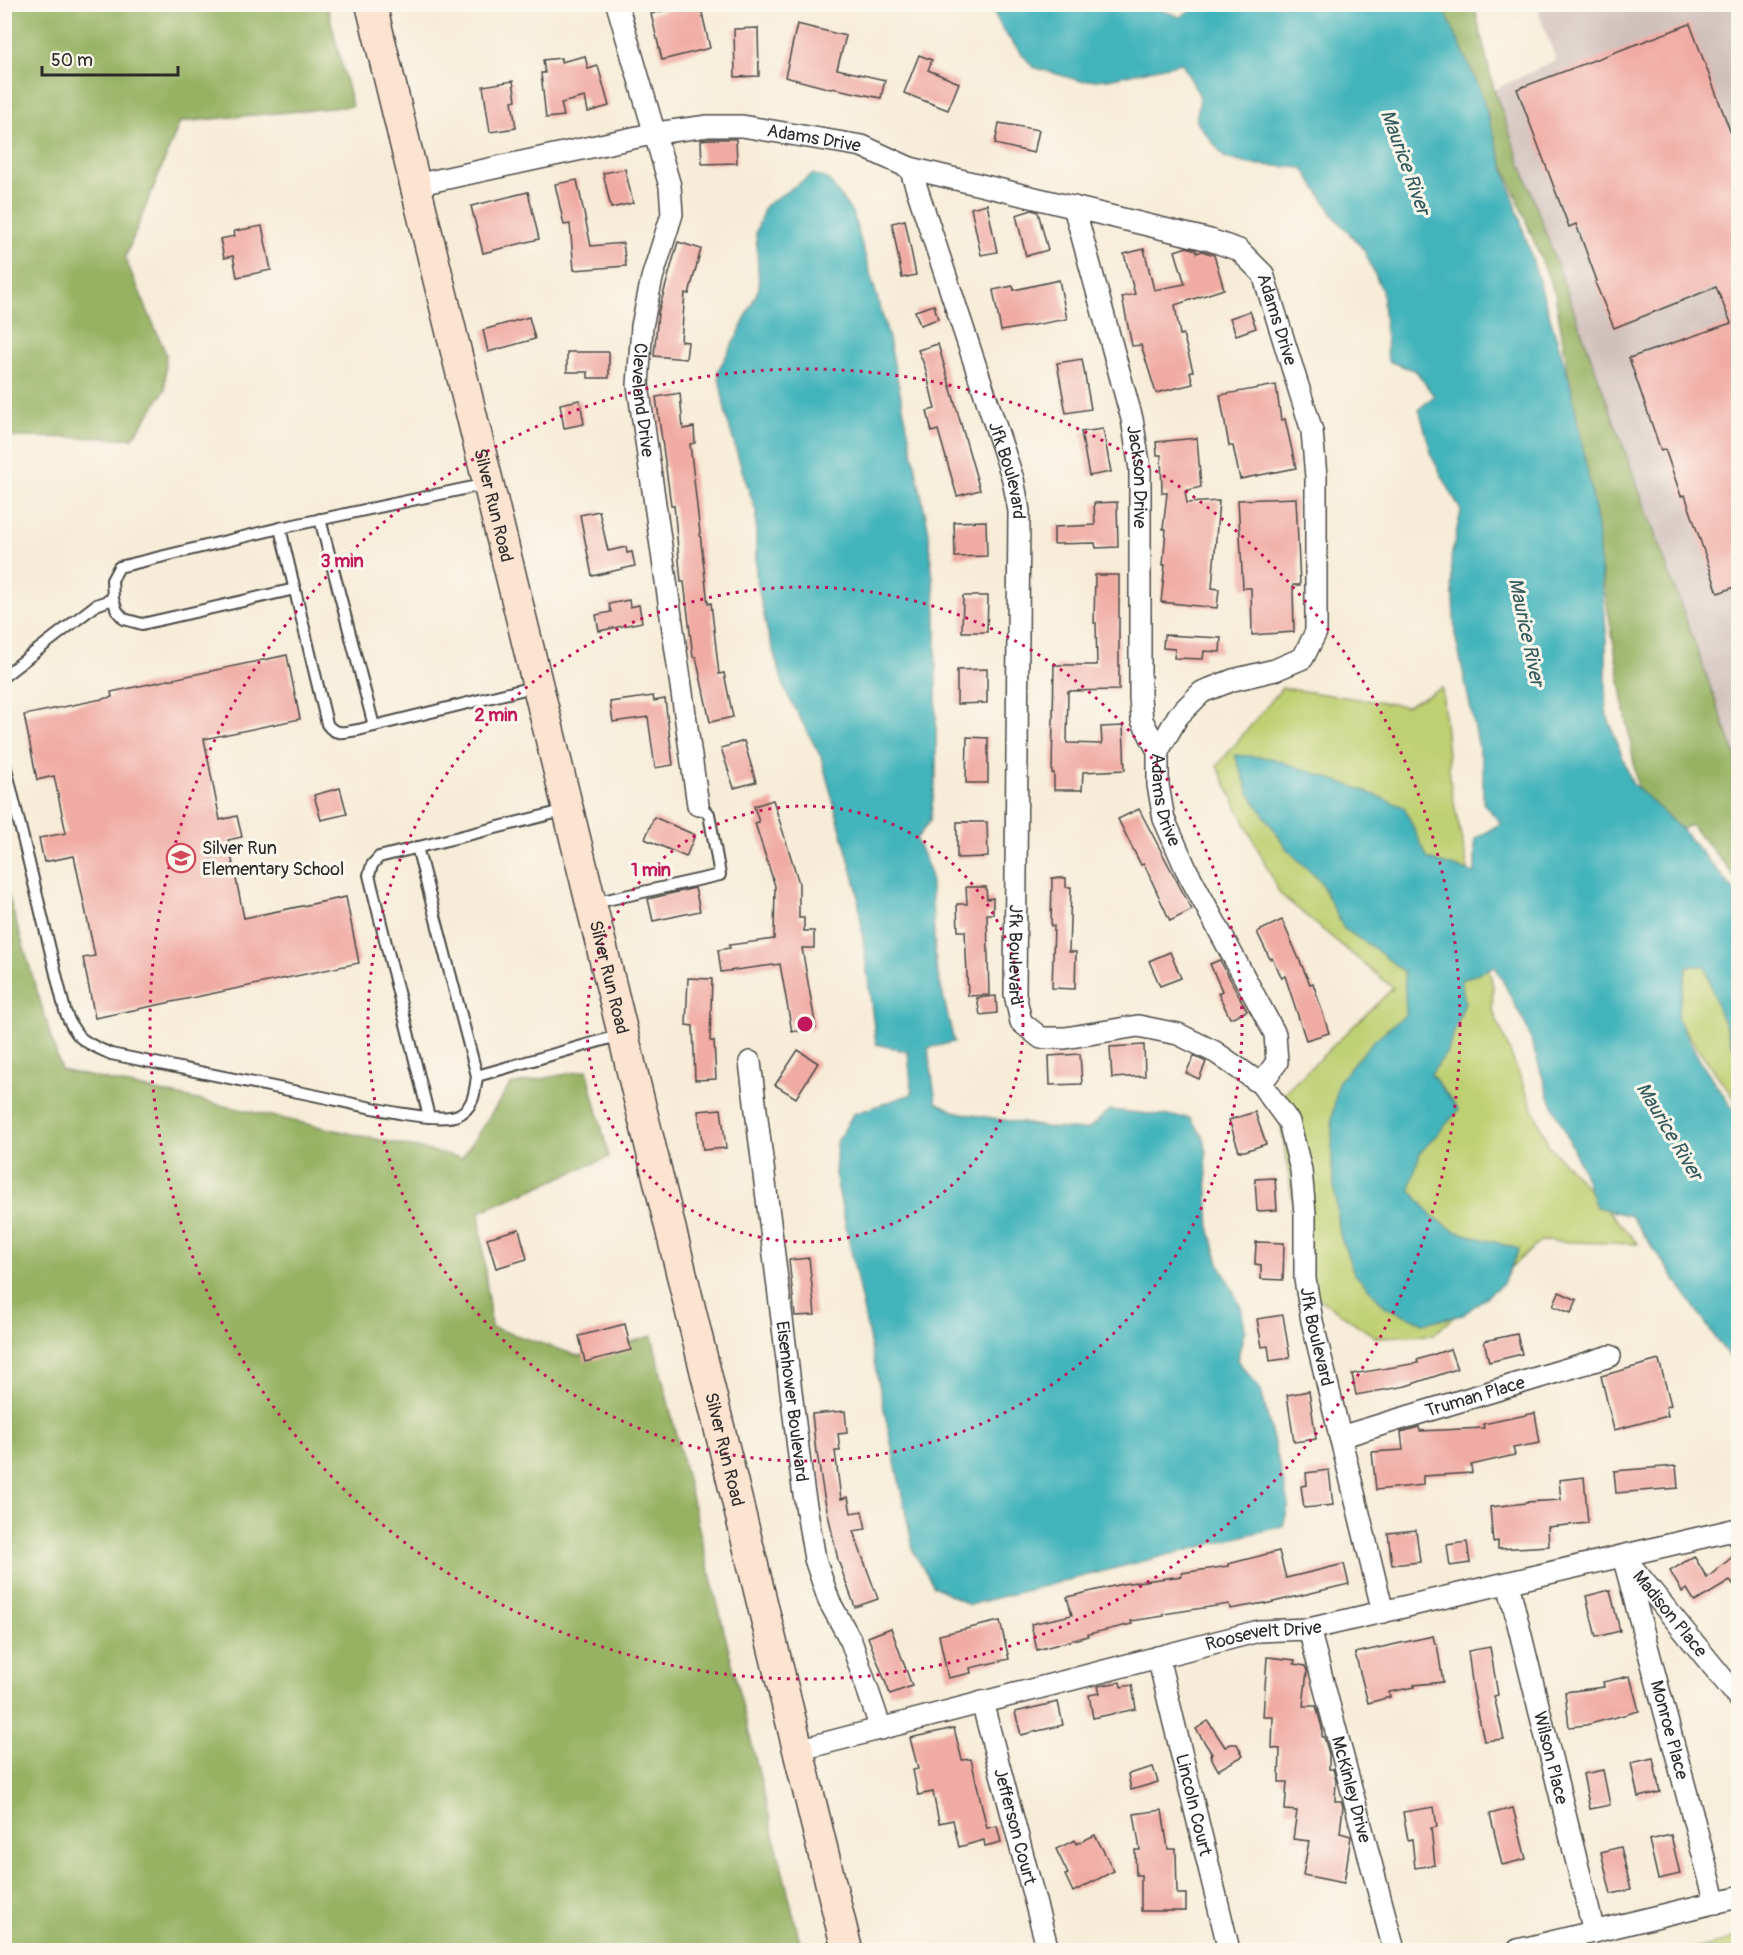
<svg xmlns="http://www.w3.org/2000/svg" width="1743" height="1955" font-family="Pangolin,sans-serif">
<rect width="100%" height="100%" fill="#fbf7ec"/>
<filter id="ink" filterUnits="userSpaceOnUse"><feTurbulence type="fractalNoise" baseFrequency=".0167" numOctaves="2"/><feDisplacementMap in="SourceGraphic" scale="12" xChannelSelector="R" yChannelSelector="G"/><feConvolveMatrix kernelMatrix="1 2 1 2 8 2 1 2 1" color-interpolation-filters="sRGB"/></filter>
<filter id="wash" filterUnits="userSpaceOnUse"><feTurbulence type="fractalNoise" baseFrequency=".008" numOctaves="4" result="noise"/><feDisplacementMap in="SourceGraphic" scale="24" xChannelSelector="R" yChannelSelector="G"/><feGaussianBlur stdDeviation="1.35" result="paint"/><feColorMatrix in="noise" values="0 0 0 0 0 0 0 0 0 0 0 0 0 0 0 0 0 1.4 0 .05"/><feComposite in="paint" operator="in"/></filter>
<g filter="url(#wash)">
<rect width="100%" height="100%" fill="#f7ecd8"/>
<path fill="#d0c0bc" d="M1552,5H1738V763L1494,90L1556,60L1538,11Z"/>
<g fill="#bfd072" stroke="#757e4e" stroke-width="1.5">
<path d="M1282,688L1406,706L1442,688L1451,789L1493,987L1492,1008L1548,1145L1638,1244L1541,1241L1433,1335L1375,1337L1307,1290L1277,1100L1393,988L1280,894L1217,766Z"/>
<path d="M1738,897V1104L1663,1000L1669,956Z"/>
<path d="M1738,1935V1950H1691L1728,1941Z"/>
</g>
<g fill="#97b264" stroke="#616e48" stroke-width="1.5">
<path d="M5,4L327,5L352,106L180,122L125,258L166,354L165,390L133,438L5,437Z"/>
<path d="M1440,5H1474L1494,90L1738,763V880L1691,825L1647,842L1555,294Z"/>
<path d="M4,882L61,1070L462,1158L510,1085L587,1070L609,1157L479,1212L491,1327L579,1356L652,1336L802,1950H5Z"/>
</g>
<g fill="#43b4bb" stroke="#377073" stroke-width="1.5">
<path d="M1198,5H1442L1480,90L1570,382L1596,515L1606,630V712L1632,783L1683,831L1738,895V1048L1733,1046L1717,1006L1705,966H1687L1677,1018L1703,1066L1738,1116V1370L1631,1216L1596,1207L1582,1169L1548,1094L1527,1028L1495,966L1461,980L1465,1002L1447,1052L1431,1074L1459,1110L1420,1153L1410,1189L1431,1215L1455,1231L1519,1249L1503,1283L1463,1315L1423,1323L1386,1307L1354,1273L1340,1235L1332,1169V1118L1338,1082L1372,1042L1406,1014L1404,972L1374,948L1344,929L1320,881L1287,849L1249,793L1235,755L1271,758L1360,789L1404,807L1428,859L1475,873V839L1501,823L1483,803V767L1455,634L1451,558L1461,511L1433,459L1419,409L1434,396L1416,371L1388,361L1382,290L1364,250L1334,216L1303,168L1249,164L1225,158L1196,121L1200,97L1182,63L1108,79L1081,81L1033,67L1003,31L991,5H1148L1180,17Z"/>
<path d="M813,174L829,180L853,214L888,335L928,527L936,612V777L930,821L916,839L930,871L936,966L954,1042L928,1048L936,1102L956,1112L1051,1128L1087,1130L1110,1110L1190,1118L1205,1140L1210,1231L1219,1263L1241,1307L1245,1329L1237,1360L1261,1390L1289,1504L1283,1526L969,1605L934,1586L914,1553L835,1174L837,1142L853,1114L912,1094L908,1052L876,1044L857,889L821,757L785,690L767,630L756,576V511L741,467L726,415L718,371L740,330L759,288L756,232L765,206Z"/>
</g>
<g id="blocks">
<g fill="#f0aca4">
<path d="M689,4H700L710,48L662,60L651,14Z"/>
<path d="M797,24L846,36L837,69L885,80L881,98L832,88L831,89L785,77Z"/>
<path d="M1690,24L1738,152V269L1731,272L1738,292V586L1718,593L1685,495L1681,496L1665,449L1661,451L1629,358L1731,323L1716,287L1614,328L1595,282L1597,281L1576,224L1569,227L1517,89Z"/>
<path d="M758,28L759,76L735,77L734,29Z"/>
<path d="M919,55L932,60L928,70L959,83L948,110L904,93Z"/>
<path d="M585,56L588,69L598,66L609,106L588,112L585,97L561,103L564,116L546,118L541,73H545L543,60L561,58V62Z"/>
<path d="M513,81L516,100L512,101L516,128L490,132L483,86Z"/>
<path d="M999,123L1039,130L1034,153L995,144Z"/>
<path d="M709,139H736L737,163L702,164L701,140Z"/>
<path d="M625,169L633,203L611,208L603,173Z"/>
<path d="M577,180L591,246L623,243L626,266L574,270L570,224L564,225L555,184Z"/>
<path d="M528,192L539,239L483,253L471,206Z"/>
<path d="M987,204L997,252L981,255L971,208Z"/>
<path d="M1032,210L1038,212L1048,250L1026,256L1016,215Z"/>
<path d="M905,220L916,275L902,278L892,223Z"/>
<path d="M262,226L271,270L237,277L233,256L224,258L220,239L235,236L234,231Z"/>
<path d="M678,242L701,249L689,294L685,293L681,341L688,342L686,359L654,356L658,313Z"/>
<path d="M1187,247L1196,250L1197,253L1202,251L1214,255L1224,289L1175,305L1180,335L1183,334L1193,371L1190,372L1193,384L1156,393L1141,345L1132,346L1122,297L1135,294L1124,254L1144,249L1154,290L1185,284L1175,251Z"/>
<path d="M1059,280L1067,319L1001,331L993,290L1013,286L1014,290Z"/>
<path d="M934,305L938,319L920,325L915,311Z"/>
<path d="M1250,311L1256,328L1236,335L1230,318Z"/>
<path d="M529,317L535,339L488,352L483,330Z"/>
<path d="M938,344L980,490L957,496L938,430L932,432L927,411L935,409L925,367L918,350Z"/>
<path d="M567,352H609V378H588V372H567Z"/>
<path d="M1082,359L1091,409L1066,413L1057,363Z"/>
<path d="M1276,385L1281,420L1285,419L1296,468L1240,479L1233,446H1229L1220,395Z"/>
<path d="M680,393L683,429L694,427L695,443L690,444L708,604L711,603L719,674L724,673L733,717L710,722L696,657H693L684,582H681L674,505H671L668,483L656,397Z"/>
<path d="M580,400L584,424L564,428L560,404Z"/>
<path d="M1103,429L1111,472L1089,476L1081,432Z"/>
<path d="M1197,438L1201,487L1185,491L1187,503L1219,501L1212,588L1219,589L1217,608L1161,602L1165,565H1163L1166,529H1163L1167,493H1162L1161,455H1157L1156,442Z"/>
<path d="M1296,498L1300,585H1293L1294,632L1252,635L1251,588H1243L1238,500Z"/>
<path d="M1117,502L1118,547L1096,548L1095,543L1054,544V527L1095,525L1094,503Z"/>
<path d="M599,511L608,551L626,547L627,553L632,552L635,566L592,576L580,515Z"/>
<path d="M986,521L987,556L955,557L954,522Z"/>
<path d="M1095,575H1119V690L1068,691L1067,743L1102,744L1101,727L1123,726L1125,770L1083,772L1082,790H1054V773H1052L1054,665H1097L1096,623H1094Z"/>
<path d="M963,596H988L987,632H962Z"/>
<path d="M629,600L630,607L639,605L642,622L599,631L596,615L611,612L609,604Z"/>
<path d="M1164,635L1221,638L1220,652L1204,651L1203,659L1174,658L1175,649L1163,648Z"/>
<path d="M287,655L300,719L204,739L220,820L237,816L242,837L228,840L244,918L346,897L359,963L95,1018L83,958L95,956L74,856L44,862L39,838L66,833L54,776L37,780L24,715L112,697L111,692Z"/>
<path d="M987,669V703L957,704V670Z"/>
<path d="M653,696L654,701L665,699L673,765L655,768L648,717L613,722L610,702Z"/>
<path d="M967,737L988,738V783H966Z"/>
<path d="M744,741L756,782L734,788L721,748Z"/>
<path d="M340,788L347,814L321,820L314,795Z"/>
<path d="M773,800L799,883V918H804V931H814V948H802L816,1028L792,1032L780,964L721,972L718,950L730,948L729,945L774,939L775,886L755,823L759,822L754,806Z"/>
<path d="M1139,809L1192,910L1170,921L1144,864L1141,865L1118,819Z"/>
<path d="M654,817L695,835L686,857L645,839Z"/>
<path d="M957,822H987L988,857L957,858Z"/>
<path d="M1052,878H1066V887H1071L1069,952H1076L1075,989L1052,988L1054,926H1051Z"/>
<path d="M966,887H986L987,899L993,898V914H987L989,995L968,996L965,931H958L957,904H967Z"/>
<path d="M695,888L700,911L653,921L648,899Z"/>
<path d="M1282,920L1310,984L1313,983L1329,1033L1306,1040L1285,976L1282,978L1272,958L1270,959L1257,932Z"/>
<path d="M1170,952L1181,978L1160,986L1149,961Z"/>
<path d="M1220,960L1247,1011L1230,1018L1218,993L1222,991L1210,964Z"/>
<path d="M688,978L712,979L710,1041H714L716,1079L695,1080L693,1026L686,1025Z"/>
<path d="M996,996L997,1013L980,1015L977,998Z"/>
<path d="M1144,1045L1145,1076L1112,1078L1110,1047Z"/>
<path d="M798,1050L818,1063L796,1098L775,1085Z"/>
<path d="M1080,1054L1082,1084L1050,1085L1049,1056Z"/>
<path d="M1194,1056L1206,1062L1199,1079L1186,1073Z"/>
<path d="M721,1109L726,1148L703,1150L698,1111Z"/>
<path d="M1255,1112L1266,1144L1245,1151H1239L1229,1120Z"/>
<path d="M1275,1178L1277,1210L1257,1211L1255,1179Z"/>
<path d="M519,1229L527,1259L496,1268L487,1238Z"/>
<path d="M1256,1242L1284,1243L1283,1280L1261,1279V1265L1255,1264Z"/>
<path d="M809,1258L815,1315L795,1316L789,1260Z"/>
<path d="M1559,1292L1577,1300L1571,1313L1553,1306Z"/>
<path d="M1283,1315L1290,1358L1270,1361L1268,1346L1262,1347L1257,1319Z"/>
<path d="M625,1324L631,1350L585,1362L579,1336Z"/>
<path d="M1517,1334L1522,1354L1489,1362L1484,1341Z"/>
<path d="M1450,1349L1457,1369L1406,1386L1356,1395L1352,1374L1418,1363L1417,1360Z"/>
<path d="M1659,1360L1671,1405L1666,1407L1668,1416L1614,1430L1601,1376Z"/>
<path d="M1309,1391L1316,1439L1294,1442L1287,1395Z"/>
<path d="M845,1411L847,1433L838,1434L840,1451H835L841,1499L848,1497L851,1513L862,1511L866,1529L853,1531L878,1599L855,1607L838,1560L824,1496L817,1453H816L812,1414Z"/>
<path d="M1535,1413L1540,1443L1513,1448L1515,1455L1471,1465L1472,1473L1423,1476V1485L1376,1490L1372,1452L1403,1450L1401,1432L1419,1427L1420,1431L1484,1428L1483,1424Z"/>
<path d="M1676,1466L1678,1488L1616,1493L1614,1471Z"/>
<path d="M1329,1470L1333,1505L1304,1508L1301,1486L1307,1485L1306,1473Z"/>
<path d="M1584,1477L1588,1523L1548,1527L1549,1546L1498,1549V1541L1493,1542L1490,1507L1527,1503L1526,1502L1561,1500L1559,1480Z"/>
<path d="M1416,1530L1420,1562L1392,1565L1388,1533Z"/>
<path d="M1467,1542L1470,1563L1450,1566L1447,1545Z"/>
<path d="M1279,1551L1286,1578L1344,1564L1349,1584L1265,1604V1603L1230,1609L1229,1604L1163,1614L1164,1616L1131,1621L1132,1624L1088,1634V1636L1037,1650L1031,1624L1072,1615L1067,1597L1122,1584L1182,1576V1573L1229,1566L1228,1564Z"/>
<path d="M1738,1552V1591L1730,1581L1695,1602L1687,1589L1682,1592L1670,1571L1694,1556L1707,1578Z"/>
<path d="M1610,1590L1620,1631L1596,1637L1586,1596Z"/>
<path d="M1000,1621L1009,1659L970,1668L971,1673L948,1678L939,1635Z"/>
<path d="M891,1628L912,1686L890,1694L868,1637Z"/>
<path d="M1433,1636L1435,1644H1437L1443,1682L1414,1685L1415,1687L1389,1692L1390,1697L1368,1703L1355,1653Z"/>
<path d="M1490,1647L1498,1695L1494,1696L1504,1739L1484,1741L1473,1689L1468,1651Z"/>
<path d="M1267,1657L1295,1660L1294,1664L1305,1666L1307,1671L1303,1706H1316L1322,1728V1737H1324L1329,1754V1769H1333L1336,1780L1335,1801H1341L1343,1806L1340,1833L1351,1836L1344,1883L1303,1875L1309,1841L1293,1839L1297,1811L1285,1810L1287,1782H1279L1280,1749L1272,1748L1273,1717H1263Z"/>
<path d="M1630,1676L1639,1711L1586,1725L1569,1727L1565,1692L1604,1687L1603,1682Z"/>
<path d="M1120,1682L1121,1687L1132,1685L1136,1709L1093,1718L1089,1695L1100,1693L1098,1686Z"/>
<path d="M1058,1702L1063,1725L1021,1735L1015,1712Z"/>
<path d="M1208,1721L1225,1747L1231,1744H1237L1243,1756L1218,1770L1210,1755L1212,1754L1196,1729Z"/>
<path d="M954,1728L962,1760L971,1759L987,1828L997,1826L1001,1842L985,1846L984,1840L959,1847L953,1820L939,1823L933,1792L918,1795L913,1770L918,1769L910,1738Z"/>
<path d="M1653,1758L1660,1792L1638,1797L1631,1763Z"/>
<path d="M1153,1767L1158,1782L1131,1790L1128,1774Z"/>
<path d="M1603,1770L1610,1805L1590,1809L1583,1774Z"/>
<path d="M1434,1807L1437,1827L1431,1828L1435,1865L1415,1868L1412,1839L1408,1840L1403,1812Z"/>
<path d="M1513,1808L1526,1859L1502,1865L1490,1814Z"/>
<path d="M1162,1810L1168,1849H1176L1177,1894H1186V1911H1141V1875H1136L1135,1850H1140L1134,1814Z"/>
<path d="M1095,1835L1114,1871L1073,1892L1065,1875L1068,1874L1056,1849L1075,1840L1076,1844Z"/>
<path d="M1671,1835L1680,1874L1658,1879L1649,1840Z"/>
<path d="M1621,1847L1631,1890L1611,1894L1601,1852Z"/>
</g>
</g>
</g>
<g filter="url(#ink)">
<use href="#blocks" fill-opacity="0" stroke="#4a4845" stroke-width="1.5"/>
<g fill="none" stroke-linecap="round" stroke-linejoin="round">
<g stroke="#4a4845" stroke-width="14">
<g id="service">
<path d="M320,519L374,726"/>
<path d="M280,528L327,724C335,736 345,732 358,730L537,686"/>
<path d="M295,589L142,624L124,619L117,611L113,599L112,580L119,567L280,528L487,484"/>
<path d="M4,676L96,605L113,599"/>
<path d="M4,760L65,1011C76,1040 84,1042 111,1054C180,1068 249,1082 318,1096C347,1102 434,1125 458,1115C474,1108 475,1091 477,1076L417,847"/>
<path d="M593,903L720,875L709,814L698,805"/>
<path d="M477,1076L621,1035"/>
<path d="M429,1117L369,875L372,865L379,857L567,810"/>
</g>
</g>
<g stroke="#4a4845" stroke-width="24">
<g id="minor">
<path id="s1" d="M617,4L670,186L672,214L652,278L642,326L638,385L698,805"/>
<path id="s2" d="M910,168L1013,479L1019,511L1015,994L1021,1022L1041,1038H1065L1138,1026L1178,1034L1215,1052L1261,1084L1289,1122L1301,1170L1305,1213V1279L1312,1321L1383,1612"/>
<path id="s3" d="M415,185L656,133L708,126H742L862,146L910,168L1210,240L1239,250L1263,274L1312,431L1316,477V632L1303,658L1275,670L1233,680L1202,692L1178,716L1158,751V785L1164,819L1186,869L1275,1034L1277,1062L1261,1084"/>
<path id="s4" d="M1074,207L1132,419L1140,469V698L1142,720L1158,751"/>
<path id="s5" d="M750,1062L803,1488L815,1559L829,1601L851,1641L881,1729"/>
<path id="s6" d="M1340,1437L1610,1356"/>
<path id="s7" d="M1623,1556L1716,1903"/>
<path id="s8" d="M1627,1561L1738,1697"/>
<path id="s9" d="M1508,1583L1594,1932"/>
<path id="s10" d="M1309,1629L1394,1950"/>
<path id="s11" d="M1158,1657L1229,1950"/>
<path id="s12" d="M982,1702L1048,1950"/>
<path id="s13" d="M798,1750L1259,1631L1309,1629L1733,1530L1738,1537"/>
<path d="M1518,1950L1738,1897"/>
</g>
</g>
<g stroke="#4a4845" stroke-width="33">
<g id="secondary">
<path id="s14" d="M371,4L847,1950"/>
</g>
</g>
<use href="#service" stroke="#fff" stroke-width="10"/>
<use href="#minor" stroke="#fff" stroke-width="21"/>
<use href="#secondary" stroke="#fde4d1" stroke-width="30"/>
</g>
</g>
<g fill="none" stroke="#c2185b" stroke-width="3" stroke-dasharray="3 6">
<circle cx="805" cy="1024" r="218"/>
<circle cx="805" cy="1024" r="437"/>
<circle cx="805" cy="1024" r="655"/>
</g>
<defs>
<g id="school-ring" transform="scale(1.5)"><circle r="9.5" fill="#fbf7ec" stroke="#d1495b" stroke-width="1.5"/><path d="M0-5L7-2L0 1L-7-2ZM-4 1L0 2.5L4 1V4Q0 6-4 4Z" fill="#d1495b"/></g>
</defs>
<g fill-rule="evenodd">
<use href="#school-ring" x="181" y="858"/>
</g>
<g text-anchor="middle" stroke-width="6" stroke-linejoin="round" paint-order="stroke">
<g font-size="18" fill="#2b2b2b" stroke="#fbf7ec">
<text dy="6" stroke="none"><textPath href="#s3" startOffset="406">Adams Drive</textPath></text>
<text dy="6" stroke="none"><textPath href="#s3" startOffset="928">Adams Drive</textPath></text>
<text dy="6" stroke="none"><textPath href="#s1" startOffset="408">Cleveland Drive</textPath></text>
<text dy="6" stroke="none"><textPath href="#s2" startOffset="318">Jfk Boulevard</textPath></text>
<text dy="6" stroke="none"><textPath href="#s4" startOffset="278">Jackson Drive</textPath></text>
<text dy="6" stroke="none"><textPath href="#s14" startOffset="516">Silver Run Road</textPath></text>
<text dy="6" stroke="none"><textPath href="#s3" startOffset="1506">Adams Drive</textPath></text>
<text dy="6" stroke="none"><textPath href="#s2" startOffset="804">Jfk Boulevard</textPath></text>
<text dy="6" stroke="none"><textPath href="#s14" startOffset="1002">Silver Run Road</textPath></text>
<text dy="6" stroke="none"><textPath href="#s2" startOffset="1398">Jfk Boulevard</textPath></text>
<text dy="6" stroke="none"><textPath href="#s6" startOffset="141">Truman Place</textPath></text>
<text dy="6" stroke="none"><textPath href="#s5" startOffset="342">Eisenhower Boulevard</textPath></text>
<text dy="6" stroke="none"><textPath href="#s14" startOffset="1488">Silver Run Road</textPath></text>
<text dy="6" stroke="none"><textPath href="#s8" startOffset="68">Madison Place</textPath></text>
<text dy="6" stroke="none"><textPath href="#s13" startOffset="480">Roosevelt Drive</textPath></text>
<text dy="6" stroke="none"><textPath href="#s7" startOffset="180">Monroe Place</textPath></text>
<text dy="6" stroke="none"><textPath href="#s9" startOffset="180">Wilson Place</textPath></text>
<text dy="6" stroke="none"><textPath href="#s10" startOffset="166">McKinley Drive</textPath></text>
<text dy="6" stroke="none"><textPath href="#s11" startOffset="152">Lincoln Court</textPath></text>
<text dy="6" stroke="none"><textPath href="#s12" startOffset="129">Jefferson Court</textPath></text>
</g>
<g font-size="18" fill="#2b2b2b" stroke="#fbf7ec" text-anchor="start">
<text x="202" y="854">Silver Run<tspan x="202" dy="21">Elementary School</tspan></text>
</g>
<g font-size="20" font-style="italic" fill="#335b5d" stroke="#fbf7ec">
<text transform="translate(1406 162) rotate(70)" y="7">Maurice River</text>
<text transform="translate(1527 632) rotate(78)" y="7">Maurice River</text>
<text transform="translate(1670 1131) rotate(59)" y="7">Maurice River</text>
</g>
</g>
<circle cx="805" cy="1024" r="9" fill="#c2185b" stroke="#fbf7ec" stroke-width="3"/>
<g font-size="18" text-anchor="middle" font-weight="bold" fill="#c2185b" stroke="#fbf7ec" stroke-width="6" stroke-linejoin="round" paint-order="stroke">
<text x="342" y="567">3 min</text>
<text x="496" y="721">2 min</text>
<text x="651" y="876">1 min</text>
</g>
<rect width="1743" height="1955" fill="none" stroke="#fbf7ec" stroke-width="24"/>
<path d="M42 66v9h136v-9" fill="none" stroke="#2b2b2b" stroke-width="3"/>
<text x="51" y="66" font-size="18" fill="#2b2b2b" stroke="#fbf7ec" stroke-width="4.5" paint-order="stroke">50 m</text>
</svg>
